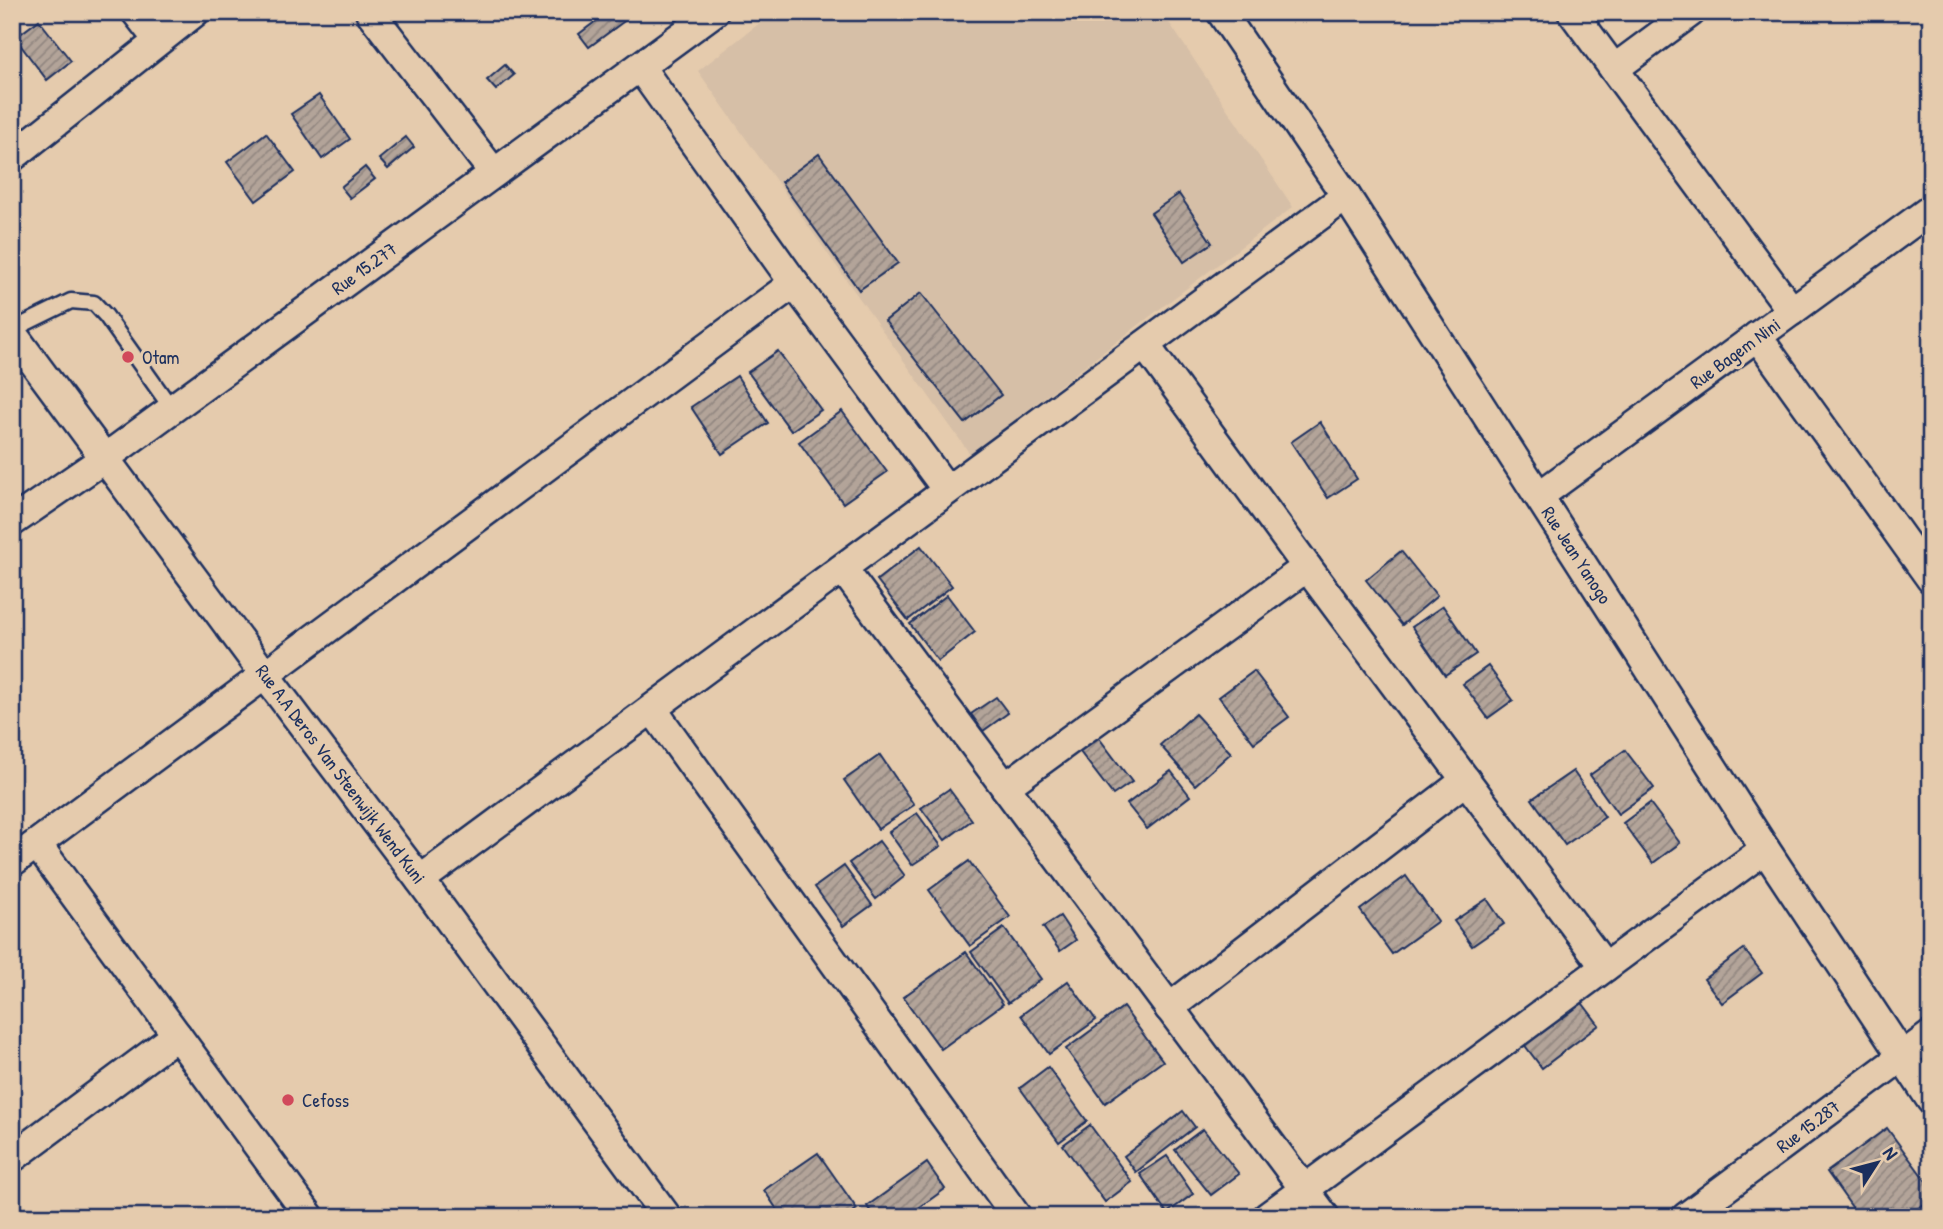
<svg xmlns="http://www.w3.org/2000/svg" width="1943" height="1229" font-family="'Patrick Hand',sans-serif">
<defs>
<pattern id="building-hatch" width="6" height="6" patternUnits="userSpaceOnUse" patternTransform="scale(1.75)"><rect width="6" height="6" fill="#b3a499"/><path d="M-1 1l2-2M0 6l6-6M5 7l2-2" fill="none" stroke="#918680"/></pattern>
</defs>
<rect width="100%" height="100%" fill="#e5cbad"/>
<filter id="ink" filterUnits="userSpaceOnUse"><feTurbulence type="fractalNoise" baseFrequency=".0143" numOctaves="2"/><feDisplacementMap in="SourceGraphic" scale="14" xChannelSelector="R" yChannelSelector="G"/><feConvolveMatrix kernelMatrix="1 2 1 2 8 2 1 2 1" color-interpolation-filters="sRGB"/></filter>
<g filter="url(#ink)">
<path fill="#d6bfa7" d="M774,12H1162L1293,207L970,454L698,71Z"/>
<g fill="url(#building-hatch)" stroke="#1b2f5e" stroke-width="2">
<path d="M608,12H622L627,19L589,47L579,34Z"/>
<path d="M39,20L71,61L47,80L15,38Z"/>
<path d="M505,65L514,75L496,90L487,80Z"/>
<path d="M319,95L350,139L322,159L291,114Z"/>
<path d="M266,133L295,172L256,201L227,162Z"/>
<path d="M406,137L414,147L388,169L379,159Z"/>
<path d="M819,154L898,263L859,290L781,182Z"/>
<path d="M365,167L375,179L350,198L341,187Z"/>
<path d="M1179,194L1212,243L1184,262L1151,213Z"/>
<path d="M921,293L1001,395L965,423L885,321Z"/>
<path d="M778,351L821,410L791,431L748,372Z"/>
<path d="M737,376L768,423L722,454L691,407Z"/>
<path d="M842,411L887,472L843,503L799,442Z"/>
<path d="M1320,422L1357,479L1328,498L1291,442Z"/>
<path d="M921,546L952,586L908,620L877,580Z"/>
<path d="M1401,551L1437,596L1402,625L1366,580Z"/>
<path d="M947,595L975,632L938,661L910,624Z"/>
<path d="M1443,606L1476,654L1445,675L1412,627Z"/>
<path d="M1488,666L1513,700L1488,718L1463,684Z"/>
<path d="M1254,671L1289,717L1254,743L1219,697Z"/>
<path d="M996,697L1008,713L983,731L971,714Z"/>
<path d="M1195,714L1231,753L1195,785L1160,745Z"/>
<path d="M1096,734L1132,782L1113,795L1077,748Z"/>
<path d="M1625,750L1654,788L1618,814L1590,775Z"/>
<path d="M880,755L914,805L878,829L844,780Z"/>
<path d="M1171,771L1190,796L1147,829L1127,804Z"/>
<path d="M1573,771L1605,817L1565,845L1532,799Z"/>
<path d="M949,789L972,820L945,840L921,808Z"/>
<path d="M1650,803L1680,843L1653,863L1623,823Z"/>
<path d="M917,813L941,846L912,865L889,832Z"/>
<path d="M879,841L905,876L876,899L849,863Z"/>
<path d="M969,861L1010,917L970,946L929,890Z"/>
<path d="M844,866L872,905L843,926L815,887Z"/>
<path d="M1406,876L1438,921L1392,954L1360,910Z"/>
<path d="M1487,899L1504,924L1472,946L1454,921Z"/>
<path d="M1060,916L1076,940L1060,951L1043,927Z"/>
<path d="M1004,928L1041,979L1008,1003L971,952Z"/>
<path d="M1744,949L1762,973L1722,1003L1704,979Z"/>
<path d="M966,952L1003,1004L941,1049L903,997Z"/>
<path d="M1068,981L1096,1020L1049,1054L1021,1015Z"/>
<path d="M1577,996L1599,1025L1542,1068L1520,1039Z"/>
<path d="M1123,1007L1163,1061L1105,1103L1066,1049Z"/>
<path d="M1048,1067L1087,1121L1059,1142L1020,1088Z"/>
<path d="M1183,1111L1195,1127L1136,1172L1124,1156Z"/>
<path d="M1090,1125L1132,1182L1105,1202L1063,1145Z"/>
<path d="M1887,1128L1931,1188V1199L1906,1217H1859L1827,1172Z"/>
<path d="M1203,1129L1239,1174L1211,1195L1175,1150Z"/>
<path d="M818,1153L857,1209L846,1217H782L764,1190Z"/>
<path d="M1167,1156L1193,1194L1167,1213L1140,1174Z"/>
<path d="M927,1163L945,1189L906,1217H874L867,1206Z"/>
</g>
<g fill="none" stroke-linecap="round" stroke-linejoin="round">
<g stroke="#1b2f5e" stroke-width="19">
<path id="lane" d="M12,330L71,301L94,303L106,316L172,409"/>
</g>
<g stroke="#1b2f5e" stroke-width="33">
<g id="street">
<path d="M136,12L158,40"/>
<path d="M370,12L494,173"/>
<path d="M1221,12L1346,196L1765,849L1931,1100"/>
<path d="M1572,12L1792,311"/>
<path d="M640,67L794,283L947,490"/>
<path d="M1614,69L1691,12"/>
<path d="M12,157L195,12"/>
<path d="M12,333L265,675L420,880L667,1217"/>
<path d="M1757,336L1931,579"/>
<path d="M1145,345L1307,567L1605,967"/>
<path d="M1539,496L1931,209"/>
<path d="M12,522L105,458L714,12"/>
<path d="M843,569L1325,1217"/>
<path d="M653,710L1017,1217"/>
<path d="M1005,787L1307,567"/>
<path d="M37,844L310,1217"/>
<path d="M12,862L794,283"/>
<path d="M420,880L1346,196"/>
<path d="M1169,1008L1466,780"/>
<path d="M12,1158L177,1035"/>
<path d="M1267,1217L1765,849"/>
<path d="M1686,1217L1931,1035"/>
</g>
</g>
<use href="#lane" stroke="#e5cbad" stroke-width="14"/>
<use href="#street" stroke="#e5cbad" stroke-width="28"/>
</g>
</g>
<g fill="#d1495b" stroke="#e5cbad" stroke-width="2.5">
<circle cx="128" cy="357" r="7"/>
<circle cx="288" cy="1100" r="7"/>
</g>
<g text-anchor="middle" stroke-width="6" stroke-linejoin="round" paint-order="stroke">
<g font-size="19" fill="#1b2f5e" stroke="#e5cbad">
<text transform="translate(364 268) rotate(-36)" y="7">Rue 15.277</text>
<text transform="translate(1735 353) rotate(-36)" y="7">Rue Bagem Nini</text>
<text transform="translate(1577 555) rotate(57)" y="7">Rue Jean Yanogo</text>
<text transform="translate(341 774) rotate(53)" y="7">Rue A.A Deros Van Steenwijk Wend Kuni</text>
<text transform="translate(1808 1126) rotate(-37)" y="7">Rue 15.287</text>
</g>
<g font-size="19" fill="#1b2f5e" stroke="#e5cbad" text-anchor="start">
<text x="142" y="364">Otam</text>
<text x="302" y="1107">Cefoss</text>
</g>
</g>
<rect width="1943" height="1229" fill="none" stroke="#e5cbad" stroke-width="42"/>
<rect x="21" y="21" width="1901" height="1187" fill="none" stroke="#1b2f5e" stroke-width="2.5" filter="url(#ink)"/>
<g transform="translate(1877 1163) rotate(54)" stroke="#e5cbad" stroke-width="5" paint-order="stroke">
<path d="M0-5L12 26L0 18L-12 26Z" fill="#1b2f5e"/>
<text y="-10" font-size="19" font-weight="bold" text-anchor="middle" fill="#1b2f5e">N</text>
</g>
</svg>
